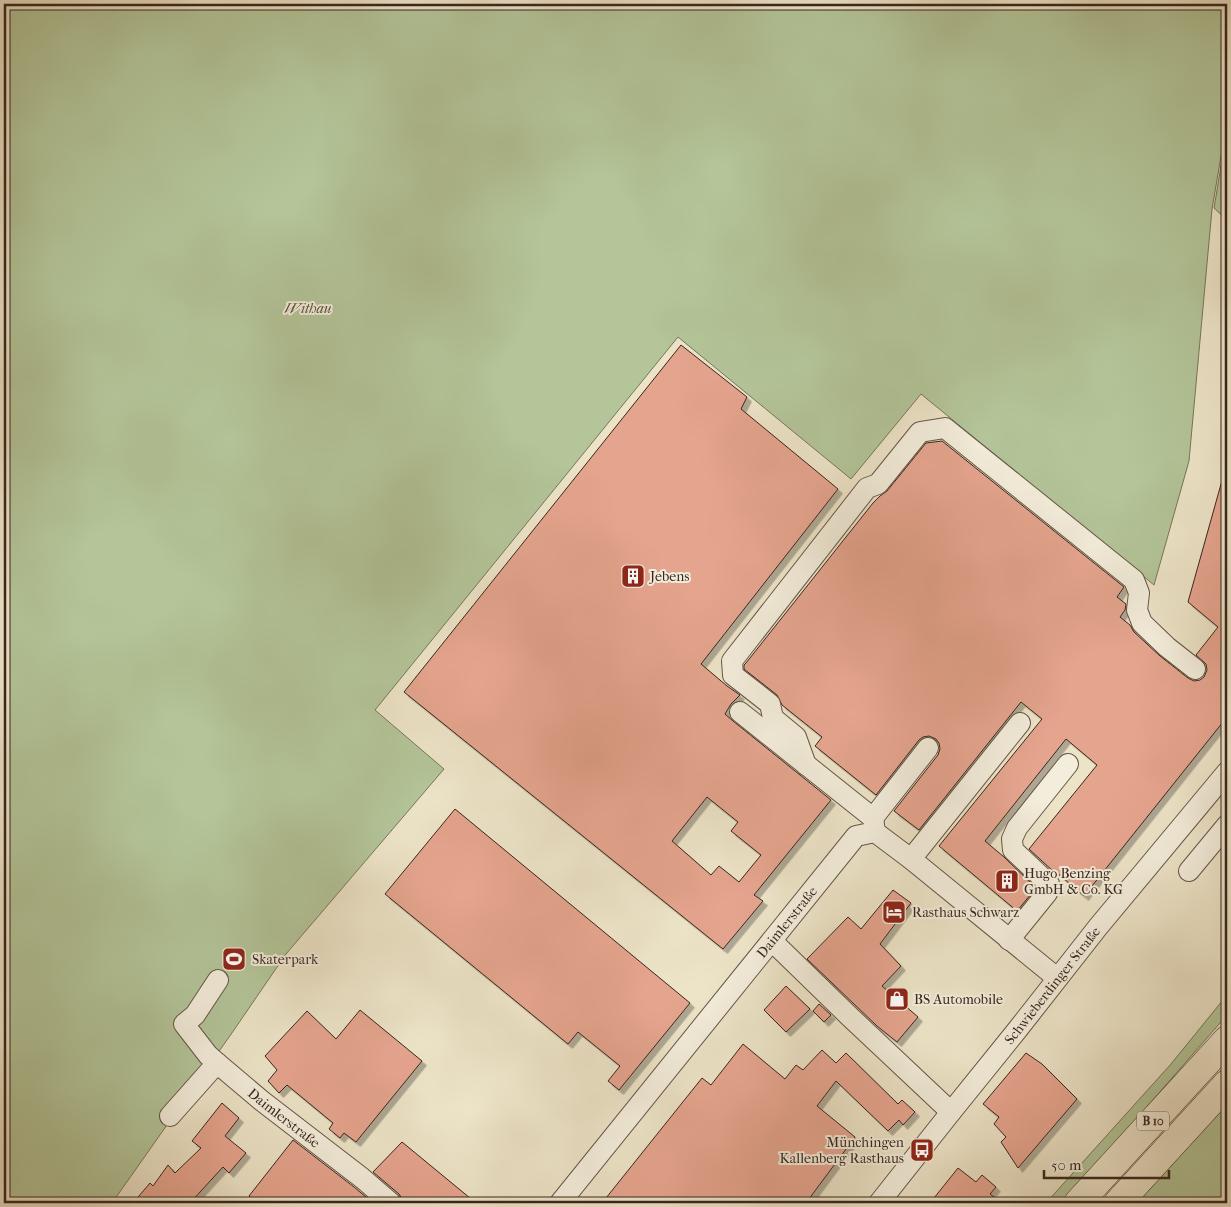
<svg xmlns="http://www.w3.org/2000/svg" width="1231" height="1207" font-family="'IM FELL French Canon',serif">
<defs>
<filter id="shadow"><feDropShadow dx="4.5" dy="4.5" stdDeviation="0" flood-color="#0004"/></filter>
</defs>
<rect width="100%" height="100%" fill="#ede4c8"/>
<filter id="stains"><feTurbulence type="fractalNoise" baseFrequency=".004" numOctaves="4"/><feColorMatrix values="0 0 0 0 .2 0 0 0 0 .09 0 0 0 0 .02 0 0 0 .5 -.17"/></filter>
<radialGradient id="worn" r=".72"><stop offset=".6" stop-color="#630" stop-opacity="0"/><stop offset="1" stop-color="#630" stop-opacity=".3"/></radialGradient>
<g fill="#b3c599" stroke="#76765b">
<path d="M4,4H1227V121L1212,209L1189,461L1154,585L921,394L851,479L678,337L375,710L444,769L286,954L234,1030L112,1203H4Z"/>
<path d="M1227,130V220L1214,208Z"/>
<path d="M1227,995V1015L1063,1203H1046L1171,1064Z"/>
<path d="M1227,1103V1203H1137Z"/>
</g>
<g fill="#e5a48e" stroke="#38261d" fill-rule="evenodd" filter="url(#shadow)">
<path d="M681,345L747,397L741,409L838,489L701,664L727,686L740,695L731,704L725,714L733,721L831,800L754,895L763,901L723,949L404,692ZM707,797L738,822L731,831L761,855L739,882L719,866L711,875L672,841Z"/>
<path d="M942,441L1124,587L1117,597L1126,604L1125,610L1120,617L1130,625L1134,632L1160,656L1188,678L1194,681L1200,680L1204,677L1207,670L1206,664L1196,655L1218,627L1188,602L1223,477H1227V717L1084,896L1055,871L1054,872L1029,849L1097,765L1066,739L985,841L1004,857L1036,888L1017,911L939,846L1042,719L1021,702L919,830L894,811L938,755L940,749L939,743L936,739L929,736L923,737L919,740L876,795L815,746L822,737L782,705L777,695L744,669V665L746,663L873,503L880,496L887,491L926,443Z"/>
<path d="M455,809L690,1003L619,1090L608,1081L620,1066L578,1032L568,1044L385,894Z"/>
<path d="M893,890L911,903L880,944L901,966L882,986L918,1017L897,1042L877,1026L807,959L848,917L861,929Z"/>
<path d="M786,986L810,1009L786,1032L764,1010Z"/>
<path d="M819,1004L831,1015L824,1022L813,1011Z"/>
<path d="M360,1010L422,1061L356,1142L344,1133L340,1138L329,1129L333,1123L287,1085L279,1093L268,1081L277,1070L265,1056L307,1011L336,1039Z"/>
<path d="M743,1044L785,1079L796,1065L803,1070L822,1050L836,1063L846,1053L898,1104L902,1100L915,1112L903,1125L899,1120L888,1131L836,1081L817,1106L855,1137L806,1203H602L702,1078L711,1085Z"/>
<path d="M1026,1053L1042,1064L1077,1099L1018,1168L1001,1142L1006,1137L994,1124L999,1117L983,1104Z"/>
<path d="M222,1103L239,1118L225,1136L246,1153L229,1173L223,1167L190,1203H133L150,1183L153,1186L168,1165L175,1173L201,1148L192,1141Z"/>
<path d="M293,1140L354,1187L373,1203H258L249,1196Z"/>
<path d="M402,1142L476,1203H403L402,1199L399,1194L373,1172Z"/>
<path d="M958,1168L976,1182L982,1175L996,1187L990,1194L1002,1203H930Z"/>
</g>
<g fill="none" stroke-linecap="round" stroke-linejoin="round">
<g stroke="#655648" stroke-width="22">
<g id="minor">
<path d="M740,712L873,818L875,832"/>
<path d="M806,765L796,737L773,718L770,704L733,675L732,661L867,488L878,484L920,432L945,428L1134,580L1139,593L1137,610L1142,623L1167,647L1195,669"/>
<path d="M873,818L928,748"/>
<path d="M911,859L1020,723"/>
<path d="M1189,871L1227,825"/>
<path d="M1009,940L1047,893L1049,884L1013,850L1012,839L1017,828L1068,764"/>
<path d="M772,941L848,1015L951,1112"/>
<path id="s1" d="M218,980L195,1015L184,1024L208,1055L217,1063L262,1101L362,1178L391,1203"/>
<path d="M170,1116L217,1063"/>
<path id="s2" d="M560,1203L856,836L875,832L911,859L1057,978"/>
<path id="s3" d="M879,1203L951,1112L1018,1029L1098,927L1227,772"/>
</g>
</g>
<g stroke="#38261d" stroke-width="29">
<g id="highway">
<path d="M1078,1203L1227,1040"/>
<path d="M1118,1203L1227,1084"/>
</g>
</g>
<use href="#minor" stroke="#f3eddb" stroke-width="20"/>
<use href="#highway" stroke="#ede4c8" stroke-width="28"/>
</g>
<defs>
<g id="building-square" transform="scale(1.25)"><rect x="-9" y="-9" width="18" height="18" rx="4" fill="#8f2418" stroke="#f3eddb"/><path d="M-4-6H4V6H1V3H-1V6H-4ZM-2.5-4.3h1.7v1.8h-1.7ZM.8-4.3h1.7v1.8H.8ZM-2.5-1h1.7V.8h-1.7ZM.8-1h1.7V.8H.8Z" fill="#fff"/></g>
<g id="hotel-square" transform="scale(1.25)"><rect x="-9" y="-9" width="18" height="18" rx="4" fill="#8f2418" stroke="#f3eddb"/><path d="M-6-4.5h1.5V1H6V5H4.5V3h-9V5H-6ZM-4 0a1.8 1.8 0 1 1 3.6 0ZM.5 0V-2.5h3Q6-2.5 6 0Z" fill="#fff"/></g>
<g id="stadium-square" transform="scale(1.25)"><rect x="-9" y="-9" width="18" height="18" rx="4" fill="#8f2418" stroke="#f3eddb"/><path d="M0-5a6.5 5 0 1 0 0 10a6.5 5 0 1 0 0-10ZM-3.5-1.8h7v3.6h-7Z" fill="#fff"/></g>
<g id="shop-square" transform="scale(1.25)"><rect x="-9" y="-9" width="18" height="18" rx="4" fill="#8f2418" stroke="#f3eddb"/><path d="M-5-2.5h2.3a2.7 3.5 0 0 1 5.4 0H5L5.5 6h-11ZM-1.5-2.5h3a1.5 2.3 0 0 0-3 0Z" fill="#fff"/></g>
<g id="bus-square" transform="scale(1.25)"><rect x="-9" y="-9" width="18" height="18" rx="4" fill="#8f2418" stroke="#f3eddb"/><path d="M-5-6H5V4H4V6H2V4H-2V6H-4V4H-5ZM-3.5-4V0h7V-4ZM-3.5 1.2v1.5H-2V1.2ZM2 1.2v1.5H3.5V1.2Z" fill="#fff"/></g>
</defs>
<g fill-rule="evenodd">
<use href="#building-square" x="633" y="576"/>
<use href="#building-square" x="1007" y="881"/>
<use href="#hotel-square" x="894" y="912"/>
<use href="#stadium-square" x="234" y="959"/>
<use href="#shop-square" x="897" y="999"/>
<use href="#bus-square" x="922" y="1150"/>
</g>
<g text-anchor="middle" stroke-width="4" stroke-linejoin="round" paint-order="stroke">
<rect fill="#f3eddb" stroke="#706256" stroke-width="1" x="1137" y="1111.5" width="32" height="19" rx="4"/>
<g font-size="12" font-weight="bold" fill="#38261d">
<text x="1153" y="1125">B 10</text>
</g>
<g font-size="14" font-style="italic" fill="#574e3c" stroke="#f3eddb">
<text x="308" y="313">Withau</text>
</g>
<g font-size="14" fill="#38261d" stroke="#f3eddb" text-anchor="start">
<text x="650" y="581">Jebens</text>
<text x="1024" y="878">Hugo Benzing<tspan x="1024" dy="16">GmbH &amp; Co. KG</tspan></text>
<text x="912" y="917">Rasthaus Schwarz</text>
<text x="252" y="964">Skaterpark</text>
<text x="914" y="1004">BS Automobile</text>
<text x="904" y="1147" text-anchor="end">Münchingen<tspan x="904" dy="16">Kallenberg Rasthaus</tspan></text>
</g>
<g font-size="14" fill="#38261d" stroke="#f3eddb">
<text dy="5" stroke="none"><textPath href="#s2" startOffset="361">Daimlerstraße</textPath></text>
<text dy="5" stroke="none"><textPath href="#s3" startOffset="278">Schwieberdinger Straße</textPath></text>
<text dy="5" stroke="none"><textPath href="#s1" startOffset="194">Daimlerstraße</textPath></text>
</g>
</g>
<rect width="1231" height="1207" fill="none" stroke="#ede4c8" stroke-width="20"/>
<rect x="5" y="5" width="1221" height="1197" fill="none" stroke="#38261d" stroke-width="2.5"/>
<rect x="10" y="10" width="1211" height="1187" fill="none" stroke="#38261d"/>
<path d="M1044 1170v8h125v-8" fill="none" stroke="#38261d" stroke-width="2.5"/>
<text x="1051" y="1170" font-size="15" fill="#38261d" stroke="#f3eddb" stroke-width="4" paint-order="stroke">50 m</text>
<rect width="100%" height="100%" filter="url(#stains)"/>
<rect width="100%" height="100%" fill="url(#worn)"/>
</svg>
